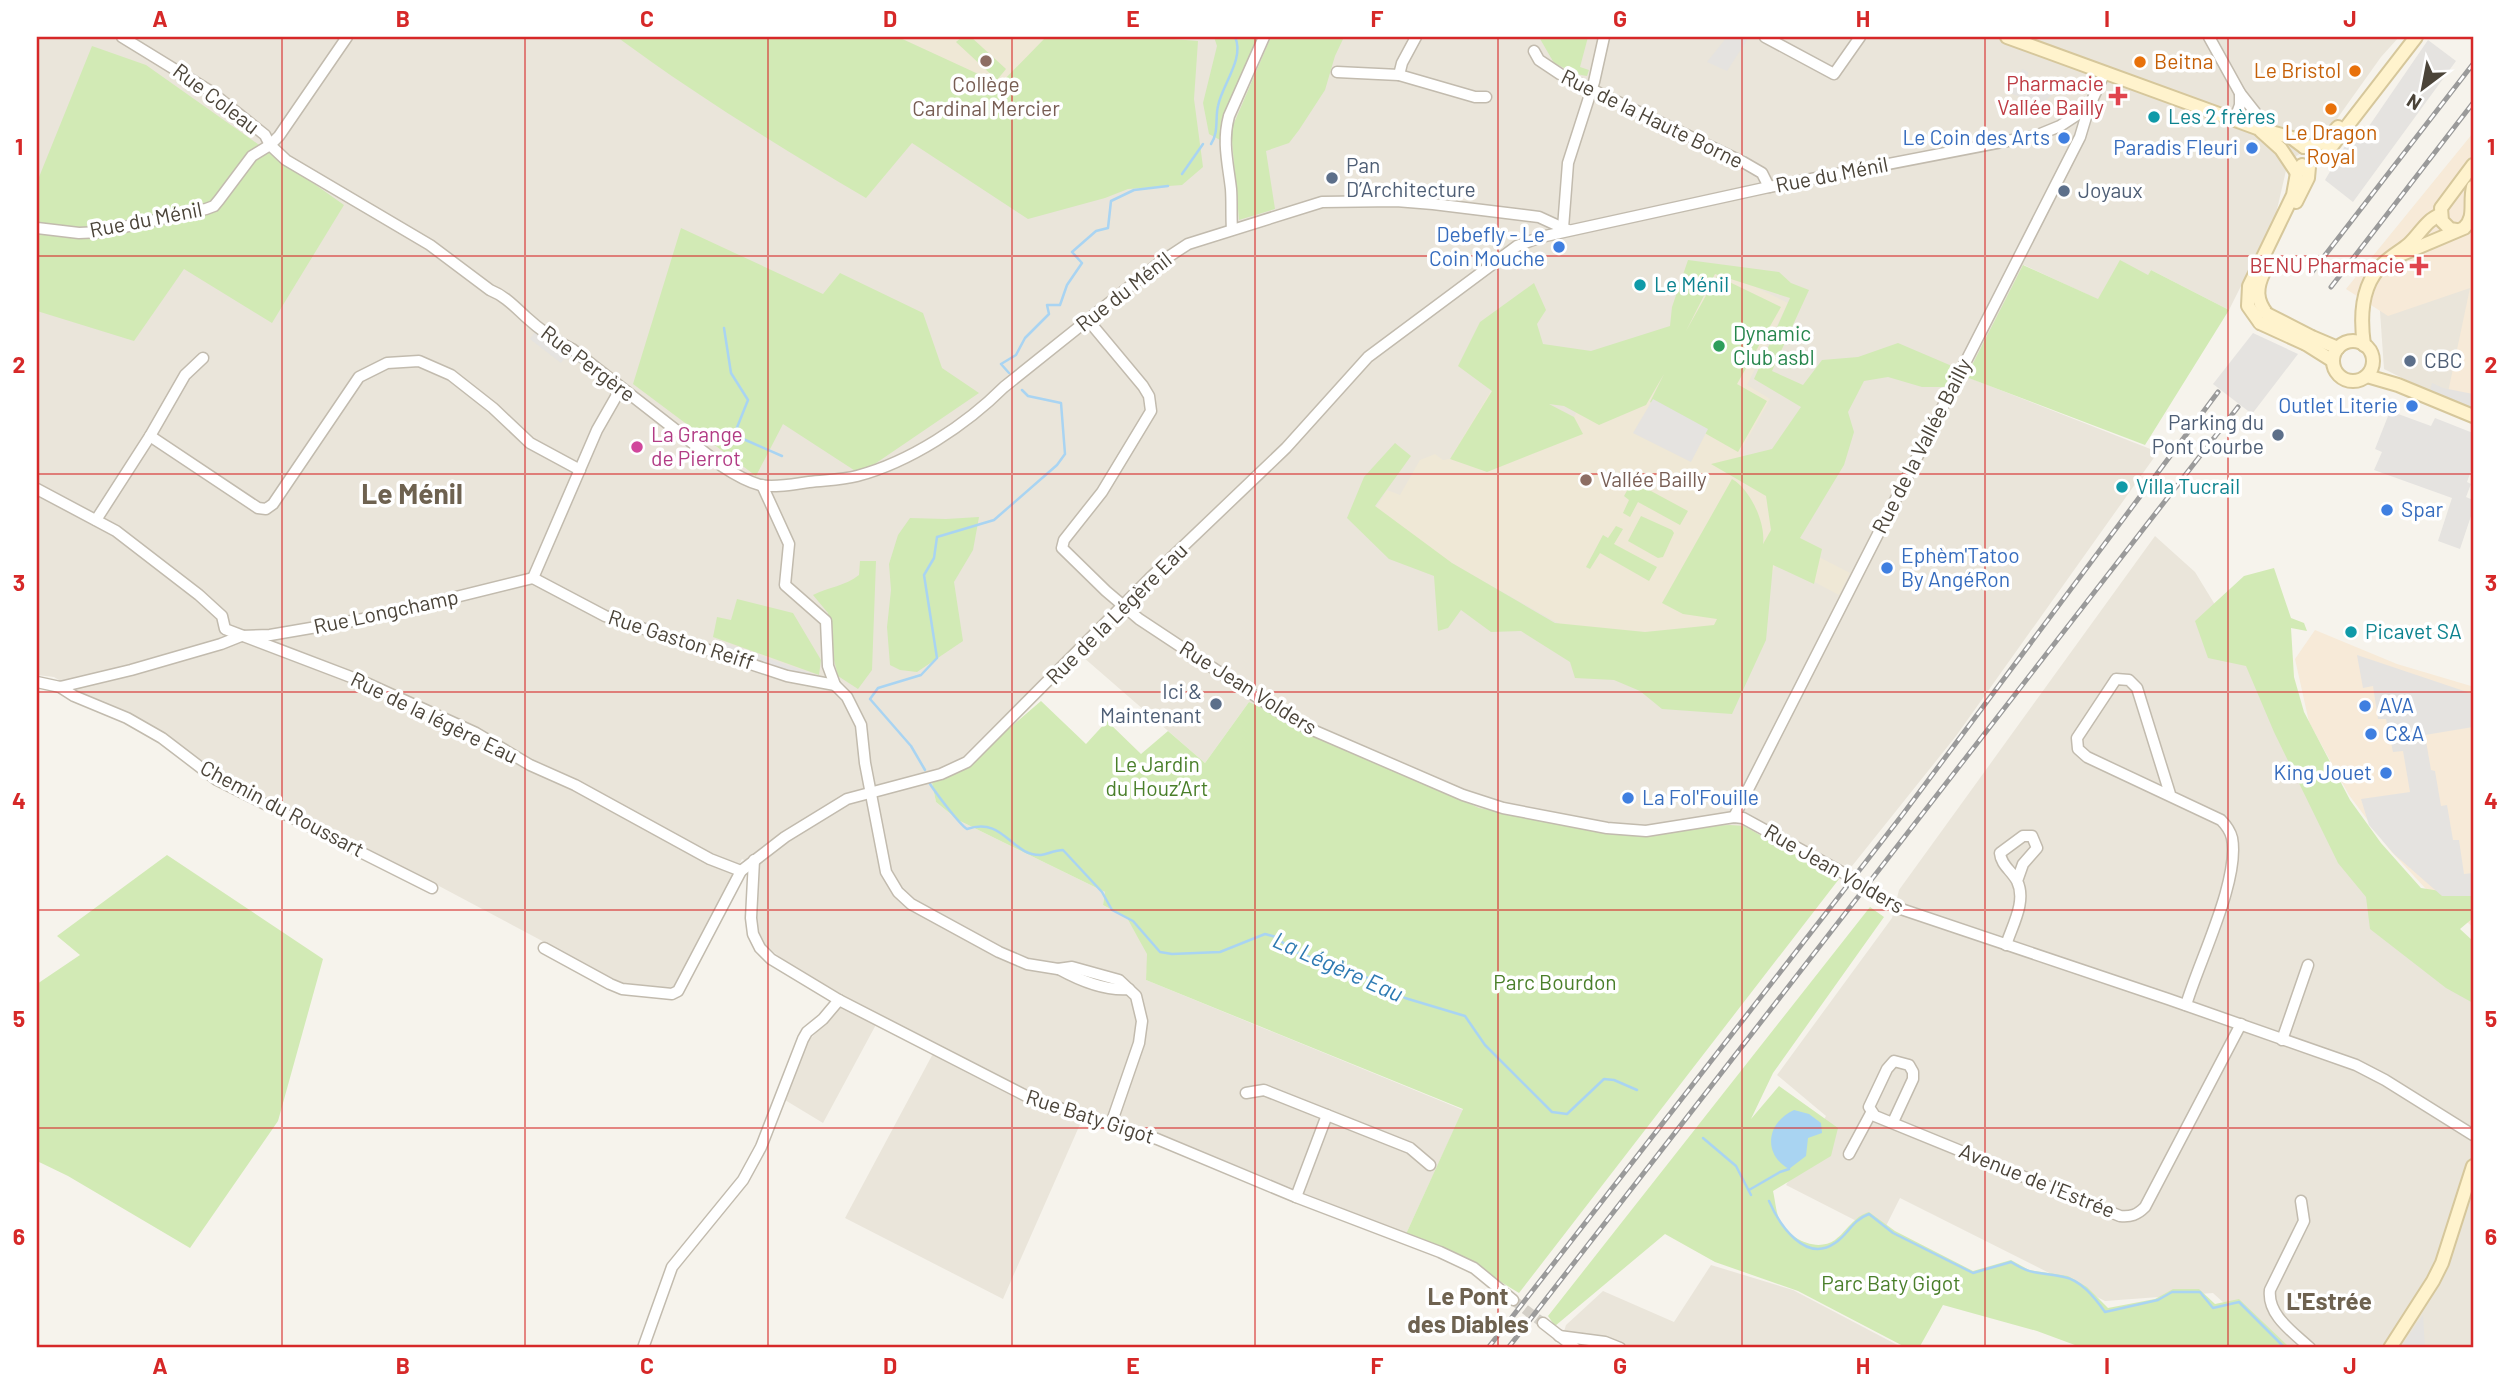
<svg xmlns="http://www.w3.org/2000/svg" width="2510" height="1385" font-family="Barlow,sans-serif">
<rect width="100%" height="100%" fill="#f6f3ec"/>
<g fill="#eae5da">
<path d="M37,37H2399L2381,57L2324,137L2288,162L2275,218L2229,310L2151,270L2127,313L2024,265L1967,377L2158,452L1956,736L1852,866L1839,864L1770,828L1740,838L1524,837L1249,702L1205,763L1083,657L1071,650L960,761L927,772L932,783L936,802L958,820L1105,892L1103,905L1127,918L1148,954L1146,980L1463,1110L1406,1234L1133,1124L1085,1113L1003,1299L845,1218L936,1048L879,1019L823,1123L785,1100L806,1044L846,998L792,967L760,941L755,920L757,866L742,859L678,985L672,990L614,982L546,943L439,886L227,779L163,733L78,692L54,677L37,675Z"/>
<path d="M2471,232L2473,413L2384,369L2379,297Z"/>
<path d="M2155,536L2195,572L2256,672L2473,989V1348H2273L2213,1293L2105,1301L1900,1198L1882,1234L1786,1185L1826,1116L1777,1075L1892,918L1899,890Z"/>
<path d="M1711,1265L1793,1290L1903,1348H1559L1566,1325L1603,1291L1674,1322Z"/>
</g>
<g fill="#f7ead8">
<path d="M2473,133V403L2447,397L2470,288L2388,316L2346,289Z"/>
<path d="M2315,630L2397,664L2471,686L2473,683V927L2425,888L2390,850L2349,795L2309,722L2295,659Z"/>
</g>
<g fill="#efe8d6">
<path d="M898,37H1046L1000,85Z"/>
<path d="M1712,266L1788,303L1747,385L1770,399L1739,454L1762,471L1780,537L1850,573L1839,595L1777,562L1713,703L1554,621L1370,517L1387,490L1400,495L1420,460L1435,454L1443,460L1450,459L1498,379L1574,417L1597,377L1635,397Z"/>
</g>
<g fill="#d2eab5">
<path d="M617,37H898L1000,84L1046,37H1148L1198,41L1194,99L1203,167L1182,185L1128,189L1105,198L1028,219L912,143L866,198C780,147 697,96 617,37Z"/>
<path d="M962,37H971L1006,69L997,80L956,42Z"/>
<path d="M1214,37H1259L1221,121L1220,140L1209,134L1203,103L1217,46Z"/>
<path d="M1271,37H1344L1335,56L1325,90L1299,130L1289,143L1266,151L1275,209L1239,220L1231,130Z"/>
<path d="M1539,37H1588L1580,67L1589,70L1587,76L1576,74L1554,63Z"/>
<path d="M92,46L146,65L344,205L272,323L184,269L134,341L37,311V182Z"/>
<path d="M681,228L823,294L840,273L923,313L942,368L979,393L860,474L783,424L756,476L633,384Z"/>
<path d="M1688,260L1779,272L1791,283L1809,290L1772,371L1803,385L1822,360L1858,357L1898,343L1959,369L1951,387H1922L1888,377L1864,381L1848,412L1854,432L1844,465L1800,538L1822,549L1814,584L1773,565L1766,640L1732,714L1662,709L1640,691L1614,680L1575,678L1570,662L1521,631L1491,632L1461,610L1448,628L1438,631L1434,576L1389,559L1347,518L1364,477L1395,443L1411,456L1375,506L1452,563L1555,623L1645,632L1714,625L1717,619L1683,614L1662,603L1732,479C1750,489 1766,523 1763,544L1771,530L1766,496L1711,464L1772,449L1801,407L1754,379L1790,298L1715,274L1686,331L1717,276L1781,307L1737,384L1767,401L1738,452L1650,402L1664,374L1646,405L1599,425L1564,406L1549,404L1574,417L1583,434L1487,472L1450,459L1492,391L1458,366L1480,322L1534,283L1546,310L1537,324L1543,344L1591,351L1670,326L1672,307Z"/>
<path d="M2120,260L2148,275L2151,270L2229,310L2145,445L1966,377L2023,265L2098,299Z"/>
<path d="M1634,478L1638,484L1688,511L1680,525L1638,502L1630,517L1623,513L1629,500L1624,496Z"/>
<path d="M1641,516L1672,530L1674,533L1663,557L1658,558L1628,541Z"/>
<path d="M979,517L973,550L954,582L963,641L917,672L900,670L890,665L887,627L891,590L889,564L898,535L910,518L946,519Z"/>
<path d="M1616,526L1623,529L1614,544L1657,567L1649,581L1600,553L1590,569L1586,567L1603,535L1608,538Z"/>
<path d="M860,561H876L872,670L858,689L838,676L832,652L828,613L813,595C829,587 845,586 859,575Z"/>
<path d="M2274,568L2291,618L2304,623L2307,631L2291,628L2294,677L2304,712L2350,800L2381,843L2421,888L2466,895L2473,893V918L2460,929L2473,941V1003L2446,988L2370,929L2366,897L2338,863L2274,732L2246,666L2208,658L2195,621L2244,576Z"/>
<path d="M737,599L793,613L821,660L819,675L713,637L717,617L731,620Z"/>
<path d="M1041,701L1086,744L1107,721L1141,754L1168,731L1205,763L1249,702L1479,808L1595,831L1730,825L1744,826L1839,879L1519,1293L1470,1263L1406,1234L1463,1109L1146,980L1147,954L1127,918L1103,905L1105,892L958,820L936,802L932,783L964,767Z"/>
<path d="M167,855L323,959L278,1121L190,1248L68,1176L37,1161V984L80,955L57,936Z"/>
<path d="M1870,907L1884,917L1773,1073L1751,1119L1779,1086L1838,1128L1831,1156L1773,1191C1775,1200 1776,1211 1779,1219C1788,1238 1816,1253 1835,1240C1848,1230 1853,1217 1869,1212L1895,1231L1973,1271L2011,1260L2029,1270L2068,1276L2087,1287L2108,1308L2155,1299L2173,1289H2199L2215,1304L2239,1299L2290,1348H2083L2037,1331L1943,1305L1919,1348H1907L1798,1291L1715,1262L1665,1234L1555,1326L1548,1316Z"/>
</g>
<g fill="#e5e3e0">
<path d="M1727,37H1749L1727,71L1707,62Z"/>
<path d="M2428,40L2456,61L2353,202L2325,180L2348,141L2365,132Z"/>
<path d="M2022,69L2028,72V78L2058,89L2041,105L2010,93Z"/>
<path d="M535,332L566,356L561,363L530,339Z"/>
<path d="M2253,333L2298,354L2252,414L2213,384Z"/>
<path d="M2432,383L2443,388L2473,394V410L2429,394Z"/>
<path d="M1653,399L1708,429L1691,462L1633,433Z"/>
<path d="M2390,411L2431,426L2435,418L2473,433V465L2467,482L2471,484L2466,497L2473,500V510L2460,549L2438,541L2452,498L2374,470L2382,452L2375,449Z"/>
<path d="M726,644L813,674L811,680L724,650Z"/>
<path d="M2357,655L2473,694V727L2425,735L2431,770L2435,771L2441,806L2447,805L2453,840H2459L2464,874L2473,873V896H2442L2394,854L2369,825L2361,799L2410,792L2403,751L2393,752L2386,719H2378L2373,686L2363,688Z"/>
<path d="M2423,1315L2425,1348H2400Z"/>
</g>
<path fill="#a9d4f2" d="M1794,1110L1809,1114L1821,1123L1822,1133L1808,1138L1806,1156L1789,1169C1762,1154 1767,1122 1794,1110Z"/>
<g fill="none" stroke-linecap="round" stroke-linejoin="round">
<g stroke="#a9d4f2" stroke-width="2.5">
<path d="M1211,144C1219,132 1215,118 1218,106C1222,85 1245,58 1235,37"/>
<path d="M1182,174L1203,144"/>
<path d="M724,328L731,373L748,400L734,435L782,456"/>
<path d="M1009,373L1001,364L1016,355L1025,338L1049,314L1047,305H1060L1067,285L1082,263L1072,252L1096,231L1108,228L1111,201L1134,190L1168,186"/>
<path d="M925,770L911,746L870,699L878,688L921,675L937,658L924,575L934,558L937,537L994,520L1057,465L1065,454L1061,403L1028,396L1022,390"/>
<path d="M930,784C936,793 959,824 967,829C1004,816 1011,856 1041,855C1048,854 1055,850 1063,850L1102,892L1112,910L1133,921L1160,952L1172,954L1220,952L1265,934L1276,937L1293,951L1368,978L1405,998L1465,1016L1485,1045L1552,1112L1567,1114L1604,1079L1614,1080L1637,1090"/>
<path d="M1703,1138L1736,1166L1751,1195"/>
<path d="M1749,1190L1780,1172L1789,1169"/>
<path d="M1769,1201C1779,1224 1805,1264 1835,1243C1849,1234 1851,1221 1869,1214L1893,1233L1973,1273L2011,1262C2035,1277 2039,1271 2064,1277C2081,1280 2095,1298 2105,1312L2158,1300L2172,1292H2200L2213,1308L2239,1302L2285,1348"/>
</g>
<path stroke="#d4d0c8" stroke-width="10" stroke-dasharray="10 5" stroke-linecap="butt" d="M1513,1300L1543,1323"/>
<g stroke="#c2bbae" stroke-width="13">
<g id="street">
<path d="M122,37L210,91L265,135L270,145L286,160L430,245L490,290C505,296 514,306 526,317C539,329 556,341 572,349L722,466C734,474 746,481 760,485C775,488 794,484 809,482C825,480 842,480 857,476C910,462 966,425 1004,387L1159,263L1188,244L1322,202L1396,201L1433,204L1539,217L1563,228"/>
<path d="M1765,37L1834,74L1860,37"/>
<path d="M2209,37L2240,93L2255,112L2257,128"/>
<path d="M1534,51L1539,60L1560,74L1743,162L1762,173L1769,187"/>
<path d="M1337,72L1399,75L1475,97H1486"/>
<path d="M1399,75L1402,63L1416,37"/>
<path d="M2235,119L2240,105V93"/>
<path d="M37,228L79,233L101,232L206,209L214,206L219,200L252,156L270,145L279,136L347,37"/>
<path d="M1232,229C1231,216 1232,202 1231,189C1228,163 1222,142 1229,116L1264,37"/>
<path d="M1568,230L1563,228L1568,163L1594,82L1604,37"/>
<path d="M1088,320L1143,386L1149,396L1151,411L1102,492L1064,540L1062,548L1106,591L1139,619L1281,713L1308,728L1463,795L1503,808L1607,828L1646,831L1734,817L1743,818L1847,875L1895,907L2168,999L2356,1065L2385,1080L2473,1135"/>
<path d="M150,436L258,508L266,509L273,504L359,377L387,363L419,361L451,375L493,408L530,443L580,470"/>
<path d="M762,485L789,544L785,585L826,621L828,666L835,685L847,697L861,725L865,763L886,872L898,892L911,904L999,952L1027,964L1058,969L1072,967L1119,980L1136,996L1142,1021L1139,1043L1111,1124"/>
<path d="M37,489L116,531L199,595L222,616L225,629L364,682L476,733L530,765L575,785L710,859L741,871"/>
<path d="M96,520L150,436L185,375L203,358"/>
<path d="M533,578L605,616L787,676L835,685"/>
<path d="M533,578L597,430L621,388"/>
<path d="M37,682L60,687L131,670L221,644L241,636L270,635L375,617L533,578"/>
<path d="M60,687L74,696L127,718L162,738L217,780L432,888"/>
<path d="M2170,794L2137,688L2129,680L2116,679L2077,738L2078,749L2087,757L2221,820C2226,825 2230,830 2232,838C2240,880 2199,961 2186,1005"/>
<path d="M1734,817L2080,137L2089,107L2105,72"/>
<path d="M754,860L751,918L753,934L760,948L771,959L839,1000L1034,1100L1157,1139L1296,1197L1440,1252L1474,1268L1513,1300"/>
<path d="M2006,945C2012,926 2027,901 2017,881C2011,870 2001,865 2000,853L2023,836H2032L2037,848L2023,864L2017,881"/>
<path d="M544,948L610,984L622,989L672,994L678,991L741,871L785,837L847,799L941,774L967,762L1149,579L1286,448L1368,357L1517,246L1541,237L1769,187L2038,135L2060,126L2089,107"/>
<path d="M1059,969C1079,980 1106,991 1129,989"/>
<path d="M2282,1040L2308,965"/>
<path d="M1246,1093L1264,1090L1327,1115L1410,1148L1430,1165"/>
<path d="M1893,1122L1913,1079V1072L1909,1065L1894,1061L1887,1069L1869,1107L1875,1116L2120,1216C2131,1217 2137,1215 2145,1207L2241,1024"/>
<path d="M1849,1154L1871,1113"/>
<path d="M1296,1197L1327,1115"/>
<path d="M2301,1201L2304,1221L2270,1290C2267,1315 2293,1332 2310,1348"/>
<path d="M1543,1323L1575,1348"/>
<path d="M1559,1336L1605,1342L1620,1348"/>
<path d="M643,1348L672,1267L743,1180L761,1147L803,1039L807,1032L823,1019L839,1000"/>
</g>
</g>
<g stroke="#d6c79b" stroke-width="16">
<g id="secondary">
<path d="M2007,37L2257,128L2292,138L2304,147"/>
<path d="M2261,131L2281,149L2297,173"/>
<path d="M2304,147C2319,147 2329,138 2338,127"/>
<path d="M2318,158L2324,156L2416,37"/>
<path d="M2296,202L2308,178L2309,167"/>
<path d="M2456,230L2450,229L2442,221L2441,208L2473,165"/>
<path d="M2400,255L2464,228C2476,217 2469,203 2473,187"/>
<path d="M2264,272C2256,288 2256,300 2267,314"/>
<path d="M2260,323L2248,306L2249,286L2293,195L2297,173L2302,165"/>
<path d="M2312,337L2338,348"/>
<circle cx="2353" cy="361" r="20"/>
<path d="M2306,344L2333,361"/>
<path d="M2364,345C2360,317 2361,284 2383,264C2391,256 2401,251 2409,244C2420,234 2426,220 2440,215"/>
<path d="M2367,376L2398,385L2473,416"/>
<path d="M2390,1348L2433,1281L2442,1263L2473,1166"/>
</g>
</g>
<use href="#street" stroke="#fff" stroke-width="10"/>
<use href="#secondary" stroke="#fff3cd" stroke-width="12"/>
<g stroke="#9a9a9a" stroke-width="5">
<g id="rail">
<path d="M2312,272L2473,64"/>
<path d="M2331,287L2473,103"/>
<path d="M1488,1348L1903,814L2218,392"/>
<path d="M1508,1348L2238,407"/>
</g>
</g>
<use href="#rail" stroke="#fff" stroke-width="2.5" stroke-dasharray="8" stroke-linecap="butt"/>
<g stroke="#d6c79b" stroke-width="16" stroke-linecap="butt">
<g id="secondary-bridge">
<path d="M2267,314L2312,337"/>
<path d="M2260,323L2306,344"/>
</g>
</g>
<use href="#secondary-bridge" stroke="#fff3cd" stroke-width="12"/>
</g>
<path fill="none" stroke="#d62828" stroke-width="2" stroke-opacity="0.55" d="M282,37V1348M525,37V1348M768,37V1348M1012,37V1348M1255,37V1348M1498,37V1348M1742,37V1348M1985,37V1348M2228,37V1348M37,256H2473M37,474H2473M37,692H2473M37,910H2473M37,1128H2473"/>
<g fill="#8d6e63" stroke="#fff" stroke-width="2.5">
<circle cx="986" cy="61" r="7"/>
<circle cx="1586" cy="480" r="7"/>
</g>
<g fill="#e8710a" stroke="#fff" stroke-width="2.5">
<circle cx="2140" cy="62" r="7"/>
<circle cx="2355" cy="71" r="7"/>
<circle cx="2331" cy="109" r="7"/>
</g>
<g fill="#e0444e" stroke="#fff" stroke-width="2.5">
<path d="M2114.5 85.5h7v7h7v7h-7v7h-7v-7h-7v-7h7z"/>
<path d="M2415.5 255.5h7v7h7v7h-7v7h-7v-7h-7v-7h7z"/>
</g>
<g fill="#0f9aa8" stroke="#fff" stroke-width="2.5">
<circle cx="2154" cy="117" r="7"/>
<circle cx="1640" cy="285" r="7"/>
<circle cx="2122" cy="487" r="7"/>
<circle cx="2351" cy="632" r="7"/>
</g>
<g fill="#3f7fe0" stroke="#fff" stroke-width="2.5">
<circle cx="2064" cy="138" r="7"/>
<circle cx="2252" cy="148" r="7"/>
<circle cx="1559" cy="247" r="7"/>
<circle cx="2412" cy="406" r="7"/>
<circle cx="2387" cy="510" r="7"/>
<circle cx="1887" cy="568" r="7"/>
<circle cx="2365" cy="706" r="7"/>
<circle cx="2371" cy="734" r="7"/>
<circle cx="2386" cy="773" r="7"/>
<circle cx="1628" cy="798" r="7"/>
</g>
<g fill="#5c6f8a" stroke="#fff" stroke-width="2.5">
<circle cx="1332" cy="178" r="7"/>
<circle cx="2064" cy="191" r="7"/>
<circle cx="2410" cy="361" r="7"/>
<circle cx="2278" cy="435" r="7"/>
<circle cx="1216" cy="704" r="7"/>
</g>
<circle fill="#2e9e5b" stroke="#fff" stroke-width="2.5" cx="1719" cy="346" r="7"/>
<circle fill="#d1479c" stroke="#fff" stroke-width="2.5" cx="637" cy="447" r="7"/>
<g text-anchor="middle" stroke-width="7" stroke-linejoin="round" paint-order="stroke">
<g font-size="21" fill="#c56008" stroke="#fff" text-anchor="start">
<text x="2154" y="69">Beitna</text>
<text x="2341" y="78" text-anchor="end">Le Bristol</text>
<text x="2331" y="140" text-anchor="middle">Le Dragon<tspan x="2331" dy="24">Royal</tspan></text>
</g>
<g font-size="21" fill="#be3a42" stroke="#fff" text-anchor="end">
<text x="2104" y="91">Pharmacie<tspan x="2104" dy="24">Vallée Bailly</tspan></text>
<text x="2405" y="273">BENU Pharmacie</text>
</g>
<g font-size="21" fill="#785e54" stroke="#fff">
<text x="986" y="92">Collège<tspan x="986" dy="24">Cardinal Mercier</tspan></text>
<text x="1600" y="487" text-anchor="start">Vallée Bailly</text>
</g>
<g font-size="21" fill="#4b4439" stroke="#fff">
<text transform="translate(216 99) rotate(37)" y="7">Rue Coleau</text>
<text transform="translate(1652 119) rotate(26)" y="7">Rue de la Haute Borne</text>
<text transform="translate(1832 175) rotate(-11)" y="7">Rue du Ménil</text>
<text transform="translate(146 220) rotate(-11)" y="7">Rue du Ménil</text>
<text transform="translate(1124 292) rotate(-38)" y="7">Rue du Ménil</text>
<text transform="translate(588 364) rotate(37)" y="7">Rue Pergère</text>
<text transform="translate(1922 446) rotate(-63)" y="7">Rue de la Vallée Bailly</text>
<text transform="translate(386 612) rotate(-12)" y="7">Rue Longchamp</text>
<text transform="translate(1117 614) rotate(-45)" y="7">Rue de la Légère Eau</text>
<text transform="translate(681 640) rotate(18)" y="7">Rue Gaston Reiff</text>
<text transform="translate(1248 688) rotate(32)" y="7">Rue Jean Volders</text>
<text transform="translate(434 718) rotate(26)" y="7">Rue de la légère Eau</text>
<text transform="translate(282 809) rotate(28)" y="7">Chemin du Roussart</text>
<text transform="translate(1834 869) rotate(30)" y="7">Rue Jean Volders</text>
<text transform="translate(1090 1117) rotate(18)" y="7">Rue Baty Gigot</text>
<text transform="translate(2037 1181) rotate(22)" y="7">Avenue de l'Estrée</text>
</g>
<g font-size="21" fill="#0d838f" stroke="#fff" text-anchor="start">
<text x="2168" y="124">Les 2 frères</text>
<text x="1654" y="292">Le Ménil</text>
<text x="2136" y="494">Villa Tucrail</text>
<text x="2365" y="639">Picavet SA</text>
</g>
<g font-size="21" fill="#366cbe" stroke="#fff" text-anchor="end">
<text x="2050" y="145">Le Coin des Arts</text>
<text x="2238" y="155">Paradis Fleuri</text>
<text x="1545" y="242">Debefly - Le<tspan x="1545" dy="24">Coin Mouche</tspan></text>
<text x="2398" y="413">Outlet Literie</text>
<text x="2401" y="517" text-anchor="start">Spar</text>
<text x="1901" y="563" text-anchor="start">Ephèm'Tatoo<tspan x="1901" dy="24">By AngéRon</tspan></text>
<text x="2379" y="713" text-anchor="start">AVA</text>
<text x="2385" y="741" text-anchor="start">C&amp;A</text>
<text x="2372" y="780">King Jouet</text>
<text x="1642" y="805" text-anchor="start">La Fol'Fouille</text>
</g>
<g font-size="21" fill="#4e5e75" stroke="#fff" text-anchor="start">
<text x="1346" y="173">Pan<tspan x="1346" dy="24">D’Architecture</tspan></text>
<text x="2078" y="198">Joyaux</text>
<text x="2424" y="368">CBC</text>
<text x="2264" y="430" text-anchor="end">Parking du<tspan x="2264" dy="24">Pont Courbe</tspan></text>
<text x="1202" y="699" text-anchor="end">Ici &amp;<tspan x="1202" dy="24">Maintenant</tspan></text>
</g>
<g font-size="21" fill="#27864d" stroke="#fff" text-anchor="start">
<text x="1733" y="341">Dynamic<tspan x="1733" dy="24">Club asbl</tspan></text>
</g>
<g font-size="21" fill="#b23c85" stroke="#fff" text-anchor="start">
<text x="651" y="442">La Grange<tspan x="651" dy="24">de Pierrot</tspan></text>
</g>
<g font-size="21" fill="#4a7f2a" stroke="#fff">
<text x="1157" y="772">Le Jardin<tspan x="1157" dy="24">du Houz’Art</tspan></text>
<text x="1555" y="990">Parc Bourdon</text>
<text x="1891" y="1291">Parc Baty Gigot</text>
</g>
<g font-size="23" font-style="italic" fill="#2e7ab2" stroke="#fff">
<text transform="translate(1338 967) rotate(24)" y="8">La Légère Eau</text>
</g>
<g font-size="24" font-weight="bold" fill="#6e6250" stroke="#fff">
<text x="1468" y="1305">Le Pont<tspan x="1468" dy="28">des Diables</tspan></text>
<text x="2329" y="1310">L'Estrée</text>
</g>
<g font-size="28" font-weight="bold" fill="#6e6250" stroke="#fff">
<text x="412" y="504">Le Ménil</text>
</g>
</g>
<rect width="2510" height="1385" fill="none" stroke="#ffffff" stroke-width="77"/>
<g transform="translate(2423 88) rotate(212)" stroke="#ffffff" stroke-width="5" paint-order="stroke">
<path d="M0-5L12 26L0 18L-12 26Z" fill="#4b4439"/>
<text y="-10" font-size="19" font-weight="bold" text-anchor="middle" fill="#4b4439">N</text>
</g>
<rect x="38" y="38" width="2434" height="1308" fill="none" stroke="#d62828" stroke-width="2.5"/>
<g font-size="23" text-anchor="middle" font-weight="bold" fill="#d62828">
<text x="160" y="27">A</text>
<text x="403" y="27">B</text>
<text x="647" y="27">C</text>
<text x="890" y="27">D</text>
<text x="1133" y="27">E</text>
<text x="1377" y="27">F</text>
<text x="1620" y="27">G</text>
<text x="1863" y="27">H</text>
<text x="2107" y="27">I</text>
<text x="2350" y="27">J</text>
<text x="19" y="155">1</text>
<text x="2491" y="155">1</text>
<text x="19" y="373">2</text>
<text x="2491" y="373">2</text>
<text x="19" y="591">3</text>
<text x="2491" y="591">3</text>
<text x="19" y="809">4</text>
<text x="2491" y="809">4</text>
<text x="19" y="1027">5</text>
<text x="2491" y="1027">5</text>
<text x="19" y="1245">6</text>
<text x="2491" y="1245">6</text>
<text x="160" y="1374">A</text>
<text x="403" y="1374">B</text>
<text x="647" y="1374">C</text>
<text x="890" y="1374">D</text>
<text x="1133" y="1374">E</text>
<text x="1377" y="1374">F</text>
<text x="1620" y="1374">G</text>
<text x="1863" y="1374">H</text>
<text x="2107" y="1374">I</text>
<text x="2350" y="1374">J</text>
</g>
</svg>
